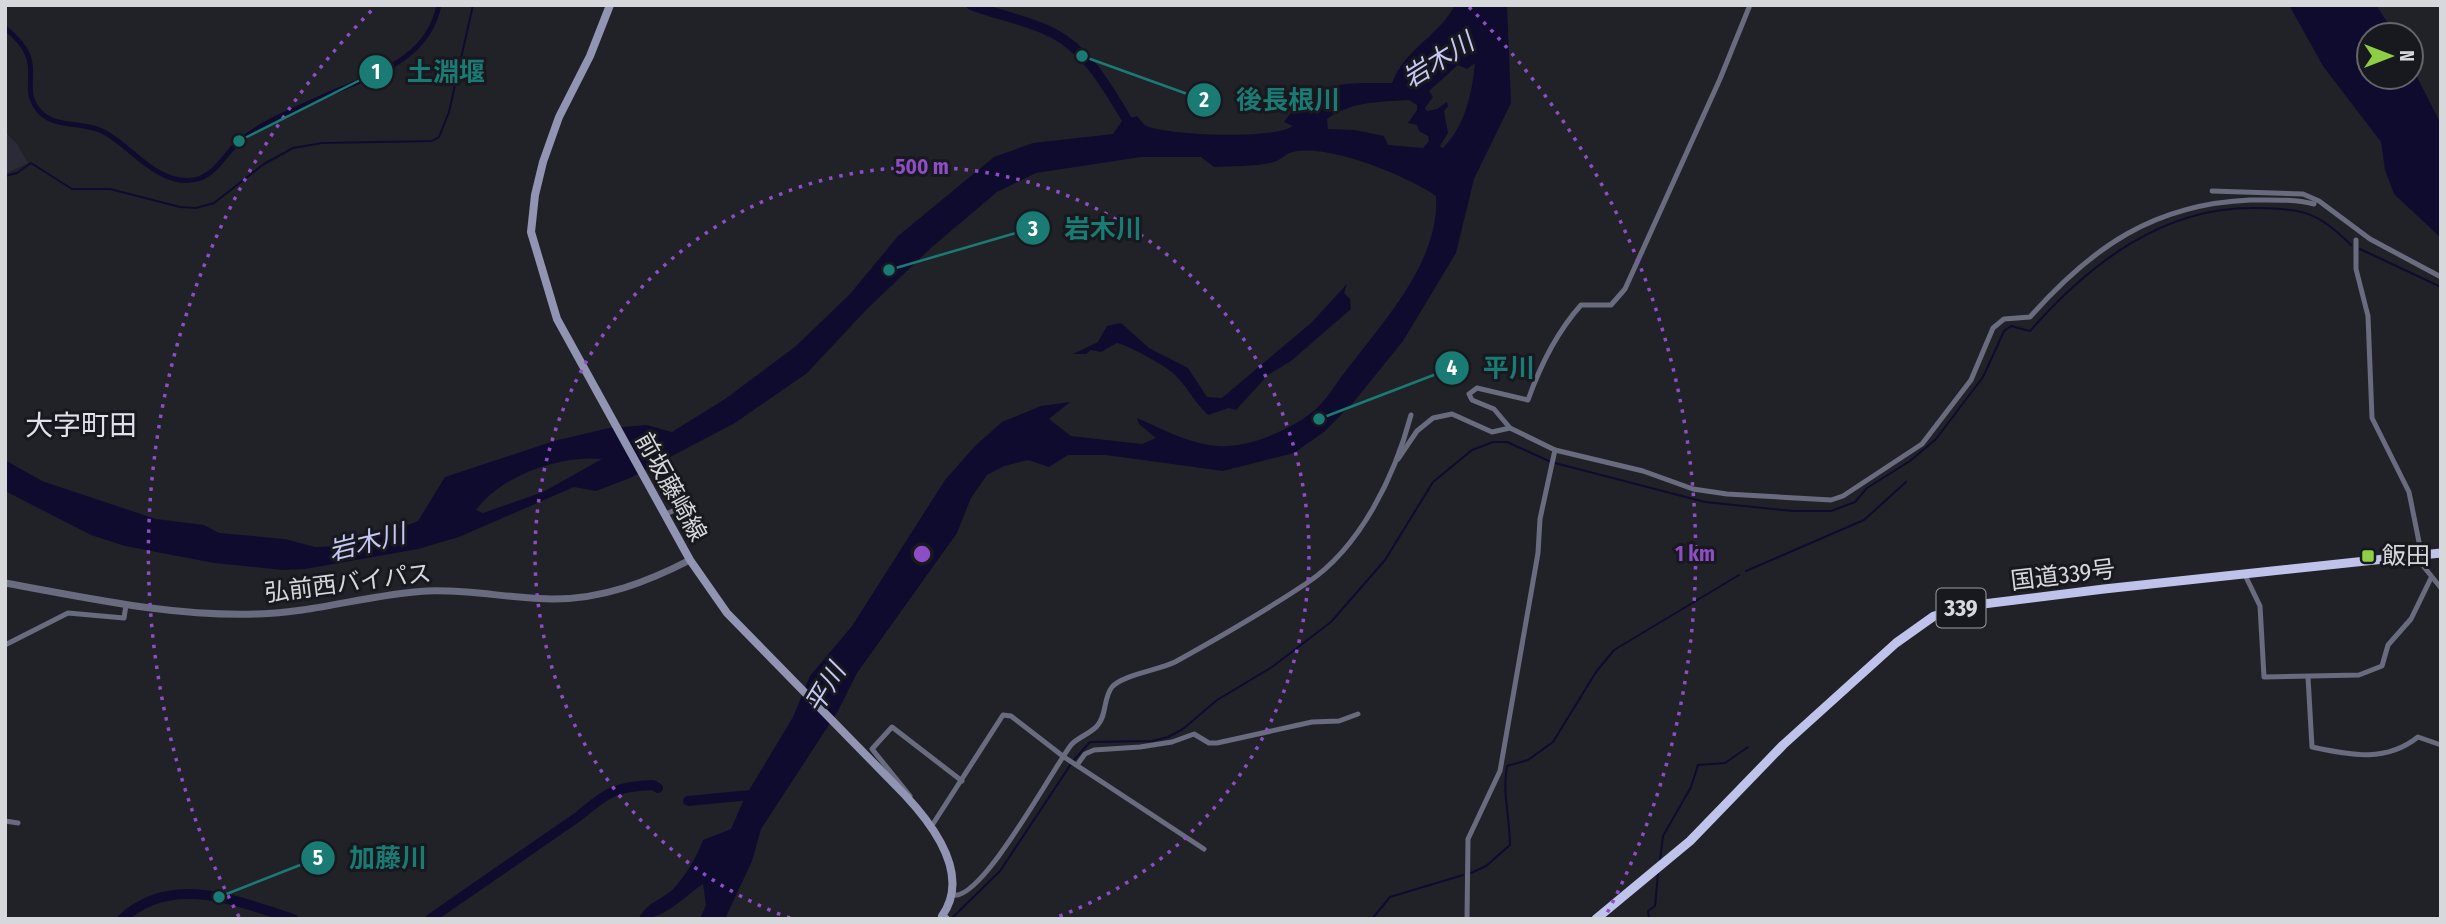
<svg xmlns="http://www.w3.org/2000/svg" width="2446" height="924" font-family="'Fira Sans Condensed','Noto Sans JP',sans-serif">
<rect width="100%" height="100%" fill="#212228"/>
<path fill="#2a2b36" d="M5,132L17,144L28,163L5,174Z"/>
<g fill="#0f0b2f" fill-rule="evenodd">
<path d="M1455,5H1507L1511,103L1474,179L1456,253L1403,341L1352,404L1324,432L1294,453L1223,471L1106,455H1068L1049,467L1028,460L1004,466L987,475L971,498L957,533L857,673L838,711L761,829L752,861L725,919H700L706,905L703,884C682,898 666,919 639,919C646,902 661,901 673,889C687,874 696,858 703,840L731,829L745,797L793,717L810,676L852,626L945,480L975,446L1002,422L1041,406L1070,402L1049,419L1071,436L1142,444L1156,438L1139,424L1137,418C1169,432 1202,451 1238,445C1264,441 1301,424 1319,406C1329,396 1336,383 1345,372C1382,323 1440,262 1436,196C1408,176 1327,143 1293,152C1286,153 1281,160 1274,162C1255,167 1233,166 1214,167L1201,157H1141L1036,173L997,192L932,247L867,309L807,373L735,423L630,478L596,491L574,487L459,537L418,549L305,569L282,570L214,563L125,546L91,535L5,491V460L42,481L156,519L204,525L219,533L285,539L315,547L342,546L385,534L418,521L445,477L554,441L609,428L647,425L672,432L725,399L796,346L850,294L898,236L994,157L1033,143L1113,134L1122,121L1137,116C1141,120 1143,125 1149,127C1173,135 1273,140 1293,126L1284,122C1313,79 1345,83 1392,83C1406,47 1438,37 1455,5ZM1475,63C1472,94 1465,126 1443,148L1440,146L1448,133L1444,111L1448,106L1447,102L1437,109L1427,111L1425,108L1433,97L1429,91L1458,65L1467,69ZM1409,100L1417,105V110L1408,123L1417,125L1419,131L1428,136L1429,141L1423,148L1388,145L1384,136L1355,130L1328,129L1327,119C1352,101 1379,102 1409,100ZM602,459L543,492L483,513L476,510C502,475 560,455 602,459Z"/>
<path d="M2289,5H2376L2396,35H2369V77H2411V65L2441,124V238L2394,194L2385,170L2381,142L2323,66Z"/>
<path d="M1347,284L1344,293L1350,299L1351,309L1291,361L1268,375L1236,410L1229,408L1208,415C1195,403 1188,388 1176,376C1167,366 1129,346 1117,343L1101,352L1091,350L1086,354H1073L1098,342L1107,326L1121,323L1149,348L1188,368L1207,397L1222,398L1311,323Z"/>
</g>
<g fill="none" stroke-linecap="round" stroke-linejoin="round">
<g stroke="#0f0b2f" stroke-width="2">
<path d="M5,176L17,173L31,163L72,189H110L180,207L196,208L214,203L264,164L293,148L322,143L432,141L439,137L449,112L473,5"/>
<path d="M2360,249L2441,287"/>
<path d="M1555,463L1705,502L1793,511H1831L1855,502L1867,488L1910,461L1936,439L1983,377L2004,331L2011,326L2030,331C2089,264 2163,206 2256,208C2303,209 2317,211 2351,245"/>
<path d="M1746,571L1864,520L1906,482"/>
<path d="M1074,760L1090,742L1152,741L1168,737L1183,729L1217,700L1272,667L1331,622L1385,560L1433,482L1472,450L1493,442H1507L1549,461"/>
<path d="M1660,861L1663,836L1691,787L1698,765L1725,763L1748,747"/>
<path d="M1471,873L1486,866L1510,845C1510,819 1502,792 1507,766L1528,760L1553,742L1596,672L1614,650L1739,575"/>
<path d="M952,918L1000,871L1071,764"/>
<path d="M1372,919L1390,897L1463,875"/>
<path d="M1649,919L1648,911L1655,906L1658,874"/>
</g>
<path stroke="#0f0b2f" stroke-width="5" d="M5,28C52,65 15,84 40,112C56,129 84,121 104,132C128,145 149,173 175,179C183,181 193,181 201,178C218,171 226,152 240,141C265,120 300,108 329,94C375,74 428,60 439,5"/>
<g stroke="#0f0b2f" stroke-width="10">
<path d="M971,5C997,15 1028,20 1053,33C1090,52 1111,94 1132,128"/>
<path d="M688,801L761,794"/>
<path d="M122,919C172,873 237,901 293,919"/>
<path d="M430,919L579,816C607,792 617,786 653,785L658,788"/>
</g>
<g stroke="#696b7e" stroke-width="5">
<path d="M2212,191L2303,194L2319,201L2370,239L2441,277"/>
<path d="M2356,240V269L2368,316L2372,418L2409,492L2424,567L2441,588"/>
<path d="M1510,428L1494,409L1472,400L1469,394L1477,388L1528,400C1540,366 1557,332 1581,305H1611L1625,289L1720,79L1750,5"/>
<path d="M1398,459L1417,431L1433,418L1452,414L1492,432L1510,428L1555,450L1643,471L1693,489L1727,494L1831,500L1843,496L1922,444L1971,380L1993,328L2004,319L2030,317C2092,247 2154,204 2250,200C2271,200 2294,199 2314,204"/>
<path d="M666,514L677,509"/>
<path d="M2245,575L2260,606L2264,677L2359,675L2382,666L2388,645L2411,619L2431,578"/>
<path d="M5,645L68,613L124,618L126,605"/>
<path d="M2308,677L2312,747C2351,755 2385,763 2418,737L2441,745"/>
<path d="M1077,765L1085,754L1094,750L1140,747L1172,742L1194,734L1209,743H1217L1312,722L1339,721L1358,714"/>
<path d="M910,796L872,749L892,727L962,781"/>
<path d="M5,821L18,823"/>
<path d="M931,827L1003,715L1011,716L1064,757L1204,849"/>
<path d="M953,895C982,901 1052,770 1071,745C1078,737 1090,734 1097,726C1107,716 1103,698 1112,687C1122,675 1159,670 1175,662C1220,637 1265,611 1307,583C1361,547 1395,475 1411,415"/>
<path d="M1467,919L1468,839L1500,771L1538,553L1540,519L1555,450"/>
</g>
<path stroke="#696b7e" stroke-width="7" d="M5,583C89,598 172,617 258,614C314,613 370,594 427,591C470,589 511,599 554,599C603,599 647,582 690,560"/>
<path stroke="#9194b3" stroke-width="8" d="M610,5L590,56L559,117L543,162L535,195L531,232L557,319L690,560L727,613L905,795C934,826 971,875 942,916L946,919"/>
<path stroke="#bfc3eb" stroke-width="9" d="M1596,919L1690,841L1783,745L1896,643L1934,616L1975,605L2104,589L2441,553"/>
</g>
<g fill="none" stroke="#8d4ec5" stroke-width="3.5" stroke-dasharray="3.5 7">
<path d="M790 918A387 387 0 1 1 1054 918"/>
<path d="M239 917A773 773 0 0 1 375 7M1469 7A773 773 0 0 1 1605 917"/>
</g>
<rect fill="#8dce44" stroke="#18181f" stroke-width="2.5" x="2361" y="549" width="14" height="14" rx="3.5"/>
<g text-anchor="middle" stroke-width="6" stroke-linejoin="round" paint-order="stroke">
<rect fill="#18181f" stroke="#9e9ea3" stroke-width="2" x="1936.5" y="588.5" width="49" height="39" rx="5"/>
<g font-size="23" font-weight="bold" fill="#d7d8dc">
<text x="1961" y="616">339</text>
</g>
<g font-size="24" fill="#d7d8dc" stroke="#18181f">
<text transform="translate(671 487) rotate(61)" y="8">前坂藤崎線</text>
<text transform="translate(2063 575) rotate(-7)" y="8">国道339号</text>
<text transform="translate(348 583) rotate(-7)" y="8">弘前西バイパス</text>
</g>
<g font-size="24" fill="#d7d8dc" stroke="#18181f" text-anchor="start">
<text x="2382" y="564">飯田</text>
</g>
<g font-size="26" font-style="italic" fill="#c5c9f4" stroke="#18181f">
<text transform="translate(1438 60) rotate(-32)" y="9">岩木川</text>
<text transform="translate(367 542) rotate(-14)" y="9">岩木川</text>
<text transform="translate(825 688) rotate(-59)" y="9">平川</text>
</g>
<g font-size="28" fill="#e0e1ea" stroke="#18181f">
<text x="81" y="435">大字町田</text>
</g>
</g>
<circle cx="922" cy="554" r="10" fill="#8d4ec5" stroke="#18181f" stroke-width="3.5"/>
<g font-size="21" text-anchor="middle" font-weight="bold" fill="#8d4ec5" stroke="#18181f" stroke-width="6" stroke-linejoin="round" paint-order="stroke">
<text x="922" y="174">500 m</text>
<text x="1695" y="561">1 km</text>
</g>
<path fill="none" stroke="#197b74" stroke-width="2.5" d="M239 141L376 72M1082 56L1204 100M889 270L1033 228M1319 419L1452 368M219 897L318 858"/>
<g fill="#197b74" stroke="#18181f" stroke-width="2.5">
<circle cx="239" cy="141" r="7"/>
<circle cx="1082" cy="56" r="7"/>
<circle cx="889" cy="270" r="7"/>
<circle cx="1319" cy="419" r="7"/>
<circle cx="219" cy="897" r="7"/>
<circle cx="376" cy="72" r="18"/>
<circle cx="1204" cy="100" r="18"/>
<circle cx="1033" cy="228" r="18"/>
<circle cx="1452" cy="368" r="18"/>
<circle cx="318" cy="858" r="18"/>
</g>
<g font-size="21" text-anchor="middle" font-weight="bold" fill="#fff">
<text x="376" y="79">1</text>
<text x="1204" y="107">2</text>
<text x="1033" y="236">3</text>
<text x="1452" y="375">4</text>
<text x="318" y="865">5</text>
</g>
<g font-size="26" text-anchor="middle" font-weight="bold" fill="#197b74" stroke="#18181f" stroke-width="6" stroke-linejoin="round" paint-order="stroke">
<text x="446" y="81">土淵堰</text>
<text x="1288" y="109">後長根川</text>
<text x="1103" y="238">岩木川</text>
<text x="1509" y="377">平川</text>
<text x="388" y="867">加藤川</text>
</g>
<rect width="2446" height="924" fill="none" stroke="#d7d8dc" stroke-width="14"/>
<g transform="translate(2390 56) rotate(90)"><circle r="33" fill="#18181f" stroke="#64656b" stroke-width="2"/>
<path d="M0-5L12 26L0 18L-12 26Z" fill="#8dce44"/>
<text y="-10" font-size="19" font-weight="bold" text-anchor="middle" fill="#d7d8dc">N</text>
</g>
</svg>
